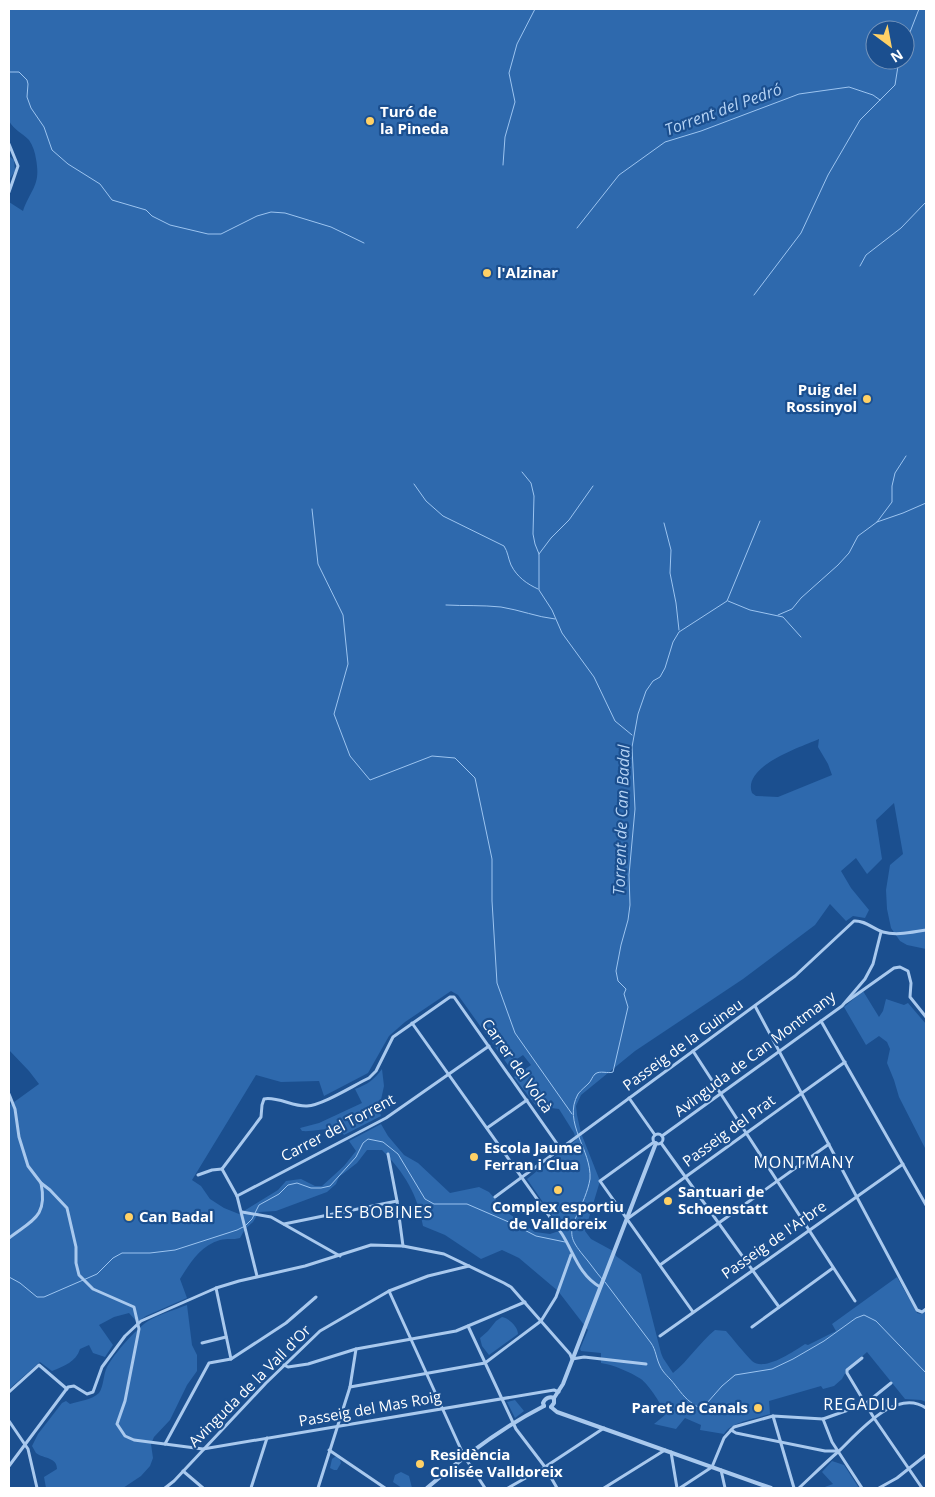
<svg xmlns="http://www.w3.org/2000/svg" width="935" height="1497" font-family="'Open Sans',sans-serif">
<rect width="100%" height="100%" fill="#1b4f8f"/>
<g fill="#2e69ad" fill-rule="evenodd">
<path d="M9,9H926V949L907,945L900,941L891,928L887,909L886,890L890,865L903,854L894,803L876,820L882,859L867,874L856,858L841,871L851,888L869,910L865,918L853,916L846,921L830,904L815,925L743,979L635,1051L581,1095L576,1106L577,1115L581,1133L600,1181L585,1231L591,1239L615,1252L616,1256L641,1274L661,1353L663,1358L673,1373C689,1360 699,1343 715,1330L726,1331C733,1339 745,1354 752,1361C765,1372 794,1351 805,1344L808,1345L836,1331L832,1324L897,1277L917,1313L921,1314L926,1311V1402L921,1400L905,1399L867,1352L847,1370L842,1379L834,1386L823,1389L821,1386L769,1401L770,1414C757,1418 730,1422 724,1434L700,1430L701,1425L685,1418L676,1429L654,1424L665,1415C663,1406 649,1385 641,1379C630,1372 614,1365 601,1363V1353L581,1351L580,1349L588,1330L558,1291L519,1258L502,1250L481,1259L445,1235L423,1226C417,1193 405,1174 382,1150H367L357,1163L339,1177L336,1184L327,1192L276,1211L259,1212L253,1222L245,1229L240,1238C233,1240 227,1238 220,1240C200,1246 190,1263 180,1279L187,1298L146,1316L137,1322L129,1313L114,1317L99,1325L113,1345L105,1357L93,1353L89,1345L80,1349C76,1362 64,1366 52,1371L40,1362L9,1389V1104L10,1105L39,1084L29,1071L9,1050V202L23,211C31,188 41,186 36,159C35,152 33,146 29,140C22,133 14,130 9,121ZM875,30H905V60H875ZM819,739L818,747L828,764L832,775L778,797L756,796L752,793C742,766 801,747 819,739ZM451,991L458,995L508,1065L523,1055L531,1065L514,1077L536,1106L559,1109L574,1133L576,1140L527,1179L562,1230L550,1234L535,1232L508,1213L489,1192L479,1187L450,1193L418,1163L404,1155L388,1136L381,1124L349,1141L356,1151L344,1166L322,1186H315L301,1179L286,1181L278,1190L239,1214L224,1208L210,1199L201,1186L192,1180L256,1075L281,1082L319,1081L324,1096L368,1073L389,1036L405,1022Z"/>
<path d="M9,156L14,160L15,171L9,180Z"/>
<path d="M863,991L879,1017L883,1011L886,999L904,1005L908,1003L926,1024V1150L899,1097L894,1080L887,1063L890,1049L887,1042L879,1036L866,1045L844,1007Z"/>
<path d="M382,1069L384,1086L379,1109L381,1116L344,1135L340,1130C327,1127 315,1132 302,1131L300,1128L319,1123L362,1103L355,1089C368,1084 374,1080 382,1069Z"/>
<path d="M187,1305L192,1345L197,1355V1371L187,1385L170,1420L154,1437L151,1444L153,1458L150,1466L141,1476L123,1488H46L44,1477L57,1469C57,1457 44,1459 36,1453L32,1446L38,1434L62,1403L66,1401L70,1404C79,1401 92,1400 99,1393C104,1386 103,1375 107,1367C114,1354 135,1330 148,1321C160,1314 174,1310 187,1305Z"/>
<path d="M502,1317C509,1318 518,1327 518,1334L489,1355L482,1346L480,1338L488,1331L496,1321Z"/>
<path d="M515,1400L524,1411L515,1418L507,1402Z"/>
<path d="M336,1456L339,1457L341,1463L337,1470H334L330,1468L332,1459Z"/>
<path d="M832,1461L844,1465L859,1488H822L833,1484L822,1472Z"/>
<path d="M401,1472L409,1476L412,1488H402L393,1482L395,1475Z"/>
</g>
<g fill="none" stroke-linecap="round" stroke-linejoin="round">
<g stroke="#9cc4f0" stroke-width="1">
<path d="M905,45L919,9"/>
<path d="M9,72H19L27,80L28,84L27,97L31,108L44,127L52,150L68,164L100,184L112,200L146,210L152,216L170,225L208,234H221L257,216L271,212L285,213L331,227L364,243"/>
<path d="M503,165L505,137L515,102L509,73L517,44L535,9"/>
<path d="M577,228L619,175L665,142L701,131L799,94L849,87L873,95L880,100"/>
<path d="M860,266L866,255L901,228L926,202"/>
<path d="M754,295L801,233L828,175L860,120L895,85L899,60"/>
<path d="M522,472L531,483L534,496L533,534L535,544L539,554V590L552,610L562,633L594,677L615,721L632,735"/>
<path d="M414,484L426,501L443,516L504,546C508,552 508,558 511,565C517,577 527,584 538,589"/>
<path d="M312,509L318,564L343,615L348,664L334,714L350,756L370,780L432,756L455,758L475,778L492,859V901L497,983L515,1033L572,1114"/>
<path d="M877,522L903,513L926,503"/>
<path d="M664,523L671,550L670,573L676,603L679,630"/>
<path d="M539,554L551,538L569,520L593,486"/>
<path d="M728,601L750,610L783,617L801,637"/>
<path d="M446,605C464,606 482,605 501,607C520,610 537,617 555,619"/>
<path d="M778,615L792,609L801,598L838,565L849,553L858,536L877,522L892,502V486L895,473L906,456"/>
<path d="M9,1277L20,1283L37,1297H44L97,1274L113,1258L122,1253H150L175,1250L237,1230L245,1226L252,1219L259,1205L279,1194L288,1185L297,1183L311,1188H321L330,1186L356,1157L363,1143L368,1139L383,1142L398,1154L425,1199L434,1204H467L511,1223L536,1236L565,1242"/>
<path d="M602,1279C595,1271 590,1263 583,1255C571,1240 568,1234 577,1215C582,1204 588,1191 590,1179C592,1150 562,1123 578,1094C581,1090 585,1087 589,1083C591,1081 592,1077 595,1074C600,1070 608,1074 613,1072L628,1007L624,994L626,989L618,981L616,971L621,945L628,920L630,905L629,875L635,809L632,747L638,714L646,691L653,681L660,677L665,668L673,642L679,632L727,601L760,521"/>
<path d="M605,1282L651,1343C656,1350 656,1358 660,1366C663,1373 670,1378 675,1385C683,1395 686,1400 698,1407L707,1403L722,1386L735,1375L772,1369L793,1359L824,1341L856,1318L864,1315L876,1321L926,1373"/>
</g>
<g stroke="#a9c9ee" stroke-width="3">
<path d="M9,144L18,166L9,192"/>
<path d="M846,1002L894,968L900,967L908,971L911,983L910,997L926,1017"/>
<path d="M755,1006L917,1310L922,1312L926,1309"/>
<path d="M821,1021L926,1205"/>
<path d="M412,1023L562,1234C574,1253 579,1275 600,1287"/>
<path d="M693,1051L855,1301"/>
<path d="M9,1094L15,1109L19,1137L28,1166L41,1183L50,1190L67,1208L76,1247V1263L79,1275L93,1289L134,1307L139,1329L125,1401L117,1424L125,1436L134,1440L203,1449L554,1390L559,1392"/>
<path d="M629,1098L655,1135"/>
<path d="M487,1128L527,1100"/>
<circle cx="658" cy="1139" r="5"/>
<path d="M662,1136L842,1006L865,979L873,964L881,932"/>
<path d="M654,1142L600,1181L693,1312"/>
<path d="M661,1143L779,1307"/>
<path d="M388,1154L397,1201L403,1246"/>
<path d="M222,1169L261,1117L262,1105L264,1099C276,1096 294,1107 307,1106C323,1105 354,1085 369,1078L376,1071L393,1037L450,997H454L560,1148"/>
<path d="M222,1169L237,1196L257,1276"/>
<path d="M198,1175L212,1170L222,1169"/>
<path d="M237,1196L386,1118L489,1046"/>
<path d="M495,1197L795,976L854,921C865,920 873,929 883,932C897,936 912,932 926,930"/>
<path d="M242,1212L271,1217L340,1256"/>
<path d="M627,1219L845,1062"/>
<path d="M284,1224L397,1201"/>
<path d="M9,1238C32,1220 48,1217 41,1183"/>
<path d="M660,1265L829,1144"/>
<path d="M216,1288L231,1359"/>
<path d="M389,1291L464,1456L485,1488"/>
<path d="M468,1326L516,1429L545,1467L557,1488"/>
<path d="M752,1327L833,1268"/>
<path d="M660,1336L903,1164"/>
<path d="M202,1343L226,1337"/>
<path d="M862,1358L847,1370V1373L874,1418L922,1488"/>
<path d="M284,1365L288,1367L308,1364L356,1349L456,1331L525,1302"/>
<path d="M350,1387L485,1363L541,1321L556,1297L571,1255"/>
<path d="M9,1392L39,1365L67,1389"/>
<path d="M773,1416L794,1488"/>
<path d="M823,1419L832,1442L862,1488"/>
<path d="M9,1421L28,1449L37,1488"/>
<path d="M731,1430L736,1433L825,1451H838"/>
<path d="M165,1444L209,1363L231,1359L286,1323L316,1297"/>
<path d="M329,1450L385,1488"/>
<path d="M671,1452L677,1488"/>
<path d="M9,1466L68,1387L74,1386L87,1394L93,1392L102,1367L125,1336L141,1321L216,1288L239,1281L305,1266L371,1245L403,1246L444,1254L504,1283L511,1287L570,1354L572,1359L584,1357L646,1364"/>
<path d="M721,1470L725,1488"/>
<path d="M183,1471L203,1488"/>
<path d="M165,1488L174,1481L266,1383L320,1331L389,1291L428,1276L469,1266"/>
<path d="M251,1488L267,1438"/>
<path d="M318,1488L350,1387L356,1349"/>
<path d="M508,1488L545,1467L604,1428"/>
<path d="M604,1488L665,1450"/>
<path d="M680,1488L712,1467L724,1438L734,1427L773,1416L823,1419L865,1404L891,1383"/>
<path d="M799,1488C812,1476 825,1463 839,1451C858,1433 896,1387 926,1408"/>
<path d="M879,1488L897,1478L926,1455"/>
</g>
<g stroke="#a9c9ee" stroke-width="4">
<path d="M544,1406L543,1403C545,1398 550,1396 554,1398"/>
<path d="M551,1407L554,1403V1398L563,1384L656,1143"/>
<path d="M551,1407L557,1412L771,1488"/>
<path d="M427,1488C464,1456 501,1428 544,1406"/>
</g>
</g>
<g fill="#ffd166" stroke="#1b4f8f" stroke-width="2">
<circle cx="370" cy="121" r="5"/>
<circle cx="487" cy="273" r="5"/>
<circle cx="867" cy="399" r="5"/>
<circle cx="474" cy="1157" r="5"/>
<circle cx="558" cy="1190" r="5"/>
<circle cx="668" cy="1201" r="5"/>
<circle cx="129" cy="1217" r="5"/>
<circle cx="758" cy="1408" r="5"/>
<circle cx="420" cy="1464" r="5"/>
</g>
<g text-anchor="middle" stroke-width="4.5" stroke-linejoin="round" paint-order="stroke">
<g font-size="15" font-weight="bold" fill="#fff" stroke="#1b4f8f" text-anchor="start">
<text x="380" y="117">Turó de<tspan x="380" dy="17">la Pineda</tspan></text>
<text x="497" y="278">l'Alzinar</text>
<text x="857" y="395" text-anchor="end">Puig del<tspan x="857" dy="17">Rossinyol</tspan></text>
<text x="484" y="1153">Escola Jaume<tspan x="484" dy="17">Ferran i Clua</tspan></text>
<text x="678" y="1197">Santuari de<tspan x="678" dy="17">Schoenstatt</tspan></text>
<text x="558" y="1212" text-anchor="middle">Complex esportiu<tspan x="558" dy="17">de Valldoreix</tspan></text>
<text x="139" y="1222">Can Badal</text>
<text x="748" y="1413" text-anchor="end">Paret de Canals</text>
<text x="430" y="1460">Residència<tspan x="430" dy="17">Colisée Valldoreix</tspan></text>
</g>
<g font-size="15" fill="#fff" stroke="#1b4f8f">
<text transform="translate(683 1045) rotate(-36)" y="5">Passeig de la Guineu</text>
<text transform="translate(755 1054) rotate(-37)" y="5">Avinguda de Can Montmany</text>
<text transform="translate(517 1066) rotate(55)" y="5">Carrer del Volcà</text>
<text transform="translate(338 1128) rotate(-28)" y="5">Carrer del Torrent</text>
<text transform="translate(729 1131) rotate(-36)" y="5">Passeig del Prat</text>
<text transform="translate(774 1240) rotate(-35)" y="5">Passeig de l'Arbre</text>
<text transform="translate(250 1386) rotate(-45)" y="5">Avinguda de la Vall d'Or</text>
<text transform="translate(370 1409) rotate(-10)" y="5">Passeig del Mas Roig</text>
</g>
<g font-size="16" font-style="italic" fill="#b5d3f5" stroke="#1b4f8f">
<text transform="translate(723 109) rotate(-20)" y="6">Torrent del Pedró</text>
<text transform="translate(621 820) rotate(-88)" y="6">Torrent de Can Badal</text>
</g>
<g font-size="16" letter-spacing="1" fill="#fff" stroke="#1b4f8f">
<text x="804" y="1168">MONTMANY</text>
<text x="379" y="1218">LES BOBINES</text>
<text x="861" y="1410">REGADIU</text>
</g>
</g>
<rect width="935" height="1497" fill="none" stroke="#ffffff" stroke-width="20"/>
<g transform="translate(890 45) rotate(148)"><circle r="24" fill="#1b4f8f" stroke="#7695bc"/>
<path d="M0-4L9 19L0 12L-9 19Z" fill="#ffd166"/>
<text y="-8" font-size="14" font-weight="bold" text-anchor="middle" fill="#ffffff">N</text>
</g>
</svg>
